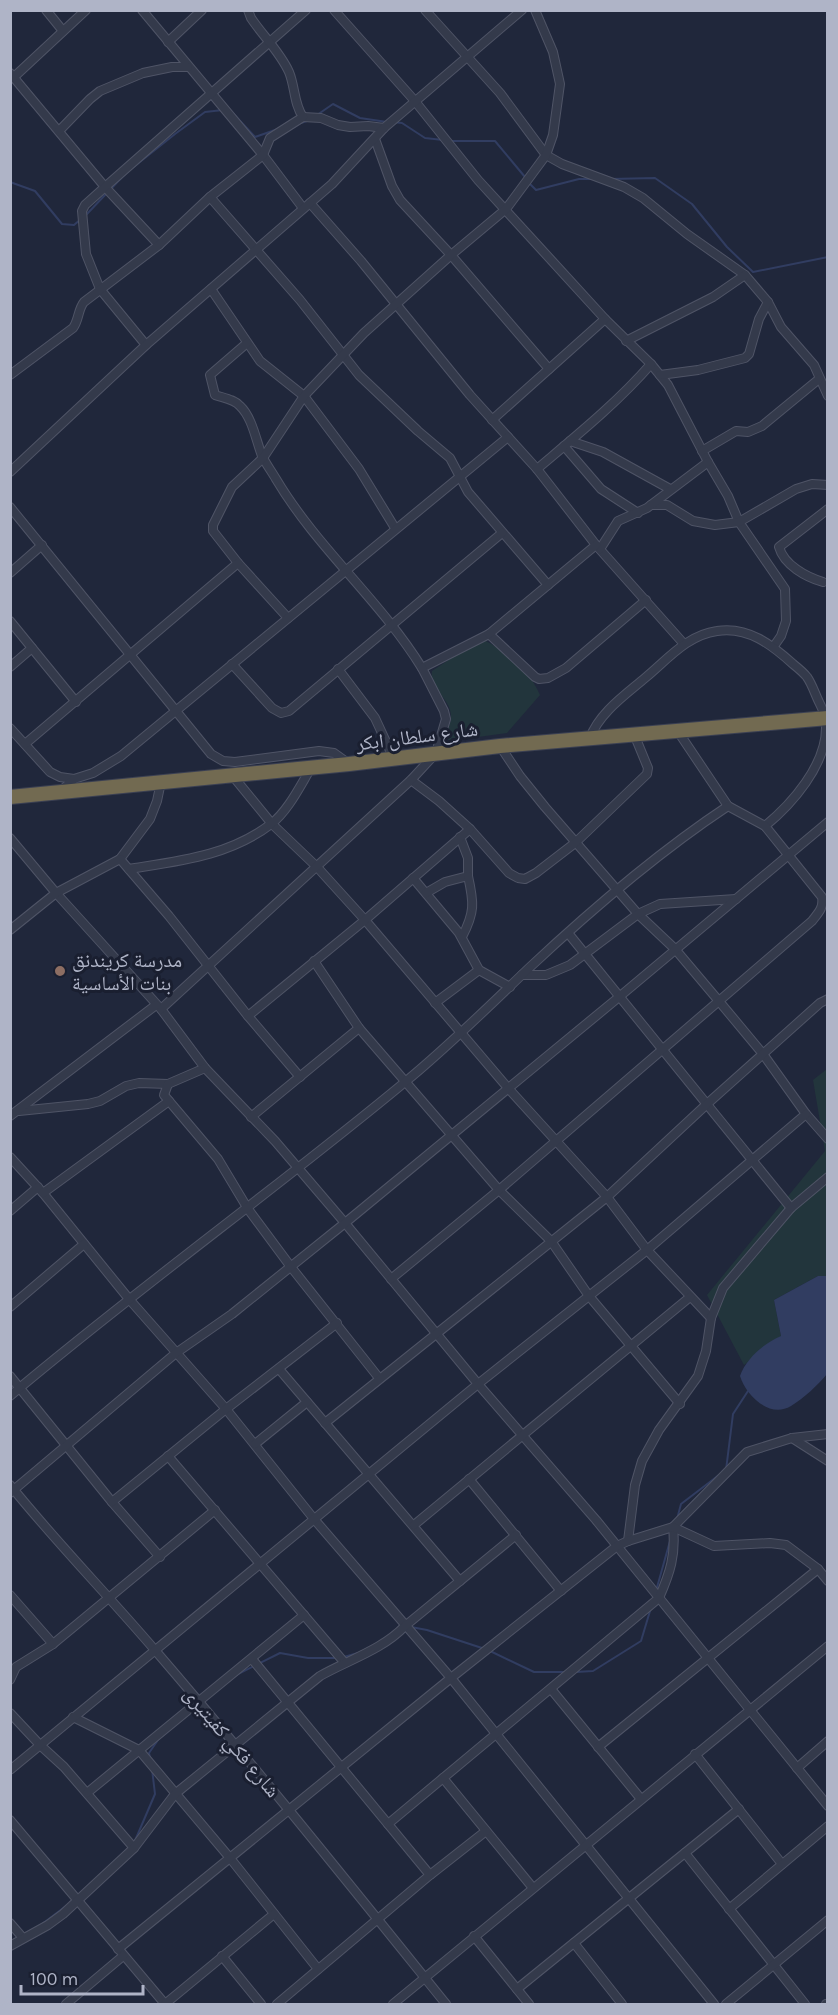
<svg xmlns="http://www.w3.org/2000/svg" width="838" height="2015" font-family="Karla,'Noto Naskh Arabic',sans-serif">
<rect width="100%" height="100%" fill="#20273b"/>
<g fill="#22353c">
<path d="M484,640C508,653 529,669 540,695L507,733L449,741L446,736C448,730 451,722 451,716C451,699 429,689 432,671L468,647Z"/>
<path d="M827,1069V1276H818L774,1300L781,1336L744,1365L707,1295L825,1151L813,1080Z"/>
</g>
<path fill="#313d61" d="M818,1276H827V1374C818,1385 804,1398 791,1406C769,1419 746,1395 740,1376C746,1359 764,1343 781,1336L774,1300Z"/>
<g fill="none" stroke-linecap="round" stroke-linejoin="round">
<g stroke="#313d61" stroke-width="2">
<path d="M229,109L255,137L278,129"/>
<path d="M317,115L333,104L360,118L387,122"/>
<path d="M393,122L402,123L425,138L443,140"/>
<path d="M298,124L310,120"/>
<path d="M451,141H495L525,177"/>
<path d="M610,179L655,178L692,204L727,247L753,272L828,257"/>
<path d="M10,182L35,191L62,224L74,225L81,219"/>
<path d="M528,182L536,190L579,179H592"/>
<path d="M85,216L126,173L175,134L205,112L223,110"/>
<path d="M726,1470L733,1414L748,1391"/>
<path d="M677,1519L681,1504L719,1475"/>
<path d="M656,1591L670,1541"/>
<path d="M411,1627L427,1630L488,1650L534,1672H567"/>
<path d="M344,1657L358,1653"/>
<path d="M576,1672L593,1671L641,1641L650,1611"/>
<path d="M236,1675L280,1653L308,1658H338"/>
<path d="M150,1758L149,1753L160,1737"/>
<path d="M134,1843L155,1794L152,1769"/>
<path d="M42,1924L66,1906"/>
</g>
<g stroke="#4f5466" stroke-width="10">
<g id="street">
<path d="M46,10L63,31"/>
<path d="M142,10L263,155L303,208"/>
<path d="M334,10L414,100L478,180L605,319L651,364L668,385L708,462L728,496L739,522L785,589L786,621L781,636L774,646"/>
<path d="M425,10L500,93L546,155L562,164L624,187L643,198L687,234L745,275L768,302L781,327L814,365L828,396"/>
<path d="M168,42L202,10"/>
<path d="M10,73L105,187L159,245"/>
<path d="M14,77L86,10"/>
<path d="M303,117L321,118L338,125L350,127L368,126L384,128"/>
<path d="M59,131L90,99L100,91L143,73L172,67H188"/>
<path d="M375,139L392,186L400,200L451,255L549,369"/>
<path d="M210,197L300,300L359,375L418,431L450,458L468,492L548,585"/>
<path d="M310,203L361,261L470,395L537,469L596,545L684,644"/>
<path d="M211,289L260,361L304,396L359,469L395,528"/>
<path d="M626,341L713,297L745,275"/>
<path d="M247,343L210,375L215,395C223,398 234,399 240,406C252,417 256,440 262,456C266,464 272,472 276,479C317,548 380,600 422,668L489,634L535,677L539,679L548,678L566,668L646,600"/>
<path d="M146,345L100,289L86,254L82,211L85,205L105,187L306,10"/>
<path d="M10,375L73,328C79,320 78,309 84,302L159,245L210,197L263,155L270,138L303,117C294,105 295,86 289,72C280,52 263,36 251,18L248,10"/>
<path d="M660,375L698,370L745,358L749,354L759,319L768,302"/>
<path d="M492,420L605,319"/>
<path d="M570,441L603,452L670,489"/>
<path d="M564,446L601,489L638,513"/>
<path d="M702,451L736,431L748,432L762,426L819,379"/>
<path d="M537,469C576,436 617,403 651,364"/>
<path d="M10,472L146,345L332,184L384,128L522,10"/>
<path d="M651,505H667L693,521L715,525L739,522L796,489L812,484L828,485"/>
<path d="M10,507L211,754L223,761L235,762L319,751L334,753L348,763"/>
<path d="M600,549L618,521L647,508L708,462"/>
<path d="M10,573L42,545"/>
<path d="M823,582C806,577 784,565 779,547L828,509"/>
<path d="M288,618L238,563L213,531V525L232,487L263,458L304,396L364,333L451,255L506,209L546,155L553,135L560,84L553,52L535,10"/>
<path d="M10,621L76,702"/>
<path d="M489,634L596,545"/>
<path d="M232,664L272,708L281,713L289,711L502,533"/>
<path d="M10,667L32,648"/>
<path d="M338,669L375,718L394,759"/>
<path d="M10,728L50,772L60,777L74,779"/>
<path d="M677,730L728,806"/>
<path d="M590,738C599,713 625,695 645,678C667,660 687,635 717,631C748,626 772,645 793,664C798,668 803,672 807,677C812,684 815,694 819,702C823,710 827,718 826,728C826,765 792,804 765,826"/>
<path d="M25,744L238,563"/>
<path d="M500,746L520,776L545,807L638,914L675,949L718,1000L763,1054L806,1114L828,1139"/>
<path d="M232,775L272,824L317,867L365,920L508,1088L607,1197L647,1250L711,1318"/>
<path d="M411,780L439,801L470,829L509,873L518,878L525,879L536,873L575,843L647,774L648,768L634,734"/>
<path d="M61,791L74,779L93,773L121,756L508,437"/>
<path d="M10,838L56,893L161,1009L205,1068L275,1141L345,1223L478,1384L596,1520L828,1806"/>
<path d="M120,859L150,819L157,801L161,782"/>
<path d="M129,869C179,861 229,856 271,824C288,811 300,786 311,768"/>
<path d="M413,878L459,933L479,970L510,987"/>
<path d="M426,893L445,882L468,876V858L460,837"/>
<path d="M10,930L56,893L120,859L169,916L248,1016"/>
<path d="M568,933L791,1208"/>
<path d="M462,937C475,912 474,903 468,876"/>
<path d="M314,961L359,1028L499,1190L551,1241L589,1296L680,1404"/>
<path d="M522,975H546L570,965L638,914L660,904L736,899"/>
<path d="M435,1003L479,970"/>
<path d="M161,1009L411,780L436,753L446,719L444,711L422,668"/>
<path d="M300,1077L248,1016L365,920L470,829"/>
<path d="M169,1101L218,1159L248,1209L291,1267L379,1378"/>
<path d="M19,1111L88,1104L100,1101L126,1086L139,1083L168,1084"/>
<path d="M10,1116L156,1005"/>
<path d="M251,1117L359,1028"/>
<path d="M10,1157L43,1193L129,1299L226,1409L314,1519L451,1678L714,2004"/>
<path d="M43,1193L169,1101L164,1095L168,1084L205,1068"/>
<path d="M10,1211L38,1187"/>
<path d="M10,1307L84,1244"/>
<path d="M279,1369L460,1581"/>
<path d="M10,1376L112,1502L160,1557"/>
<path d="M10,1396C139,1287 276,1189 405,1082C449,1046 488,1007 529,968C591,910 657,853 728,806L765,826L822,897C824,908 818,913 812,921L499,1190L391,1279"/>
<path d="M325,1423L607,1197L707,1104L820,1003L828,999"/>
<path d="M792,1438L828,1461"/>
<path d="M255,1444L307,1402"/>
<path d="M168,1456L344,1662"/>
<path d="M469,1479L561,1591"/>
<path d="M10,1485C56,1542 107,1594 154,1649C254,1765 350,1885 446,2004"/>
<path d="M10,1493L176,1353L232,1314L345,1223L619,997L828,822"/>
<path d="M112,1502L226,1409L337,1323"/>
<path d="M414,1525L690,1297"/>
<path d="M628,1541L635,1485L642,1461L659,1430L698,1376L706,1351L711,1318L723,1288L791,1208L828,1177"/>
<path d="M10,1595L53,1644"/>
<path d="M252,1659L430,1875"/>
<path d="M10,1680L16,1667L53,1644L215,1510"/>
<path d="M551,1689L641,1799"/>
<path d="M10,1713L40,1745L64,1767L134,1848"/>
<path d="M73,1717L139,1750L230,1858L318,1969"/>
<path d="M598,1747L818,1569"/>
<path d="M695,1754L782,1864"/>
<path d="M797,1768L828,1741"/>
<path d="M10,1770L478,1384L647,1250L806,1114"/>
<path d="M443,1778L533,1888"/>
<path d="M87,1793L304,1615"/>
<path d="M10,1820L165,2004"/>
<path d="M388,1824L659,1598C670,1573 676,1555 673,1527L747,1452L792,1438L828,1434"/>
<path d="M685,1853L805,2004"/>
<path d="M729,1909L828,1826"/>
<path d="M10,1923L23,1938"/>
<path d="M474,1936L529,2004"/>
<path d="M574,1943L622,2004"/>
<path d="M10,1946L48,1925L63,1914L134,1848L175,1794L320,1676C348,1660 382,1650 405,1626L516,1535"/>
<path d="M118,1949L451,1678L617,1546L628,1541L673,1527L714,1546L770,1543L786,1545L818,1569L828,1581"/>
<path d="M222,1956L261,2004"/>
<path d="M517,1989L739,1809"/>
<path d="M66,2004L123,1956"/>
<path d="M165,2004L274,1914"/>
<path d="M277,2004L430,1875L486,1831"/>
<path d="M393,2004L828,1646"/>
<path d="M726,2004L828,1920"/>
<path d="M826,2004H828"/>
</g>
</g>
<g stroke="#3c4153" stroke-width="16">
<path id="highway" d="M10,797L349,764L500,746L828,718"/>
</g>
<use href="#street" stroke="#343a4b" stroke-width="8"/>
<use href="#highway" stroke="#726a51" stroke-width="14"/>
</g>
<circle fill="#8d6e63" stroke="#1a1f30" stroke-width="2" cx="60" cy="971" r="6"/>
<g text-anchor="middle" stroke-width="6" stroke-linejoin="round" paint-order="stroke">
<g font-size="20" fill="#afb4c7" stroke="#1a1f30">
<text transform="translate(417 736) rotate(-7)" y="7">شارع سلطان ابكر</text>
<text transform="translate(232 1742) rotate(50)" y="7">شارع فكي كفيتيرى</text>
</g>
<g font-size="20" fill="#afb4c7" stroke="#1a1f30" text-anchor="start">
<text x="72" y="967">مدرسة كريندنق<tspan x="72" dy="23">بنات الأساسية</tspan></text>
</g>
</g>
<rect width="838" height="2015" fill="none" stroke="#afb4c7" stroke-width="24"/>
<path d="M21 1985v9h122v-9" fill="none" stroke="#afb4c7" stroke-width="3"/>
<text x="30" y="1985" font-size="18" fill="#afb4c7" stroke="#1a1f30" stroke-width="4.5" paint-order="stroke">100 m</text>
</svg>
